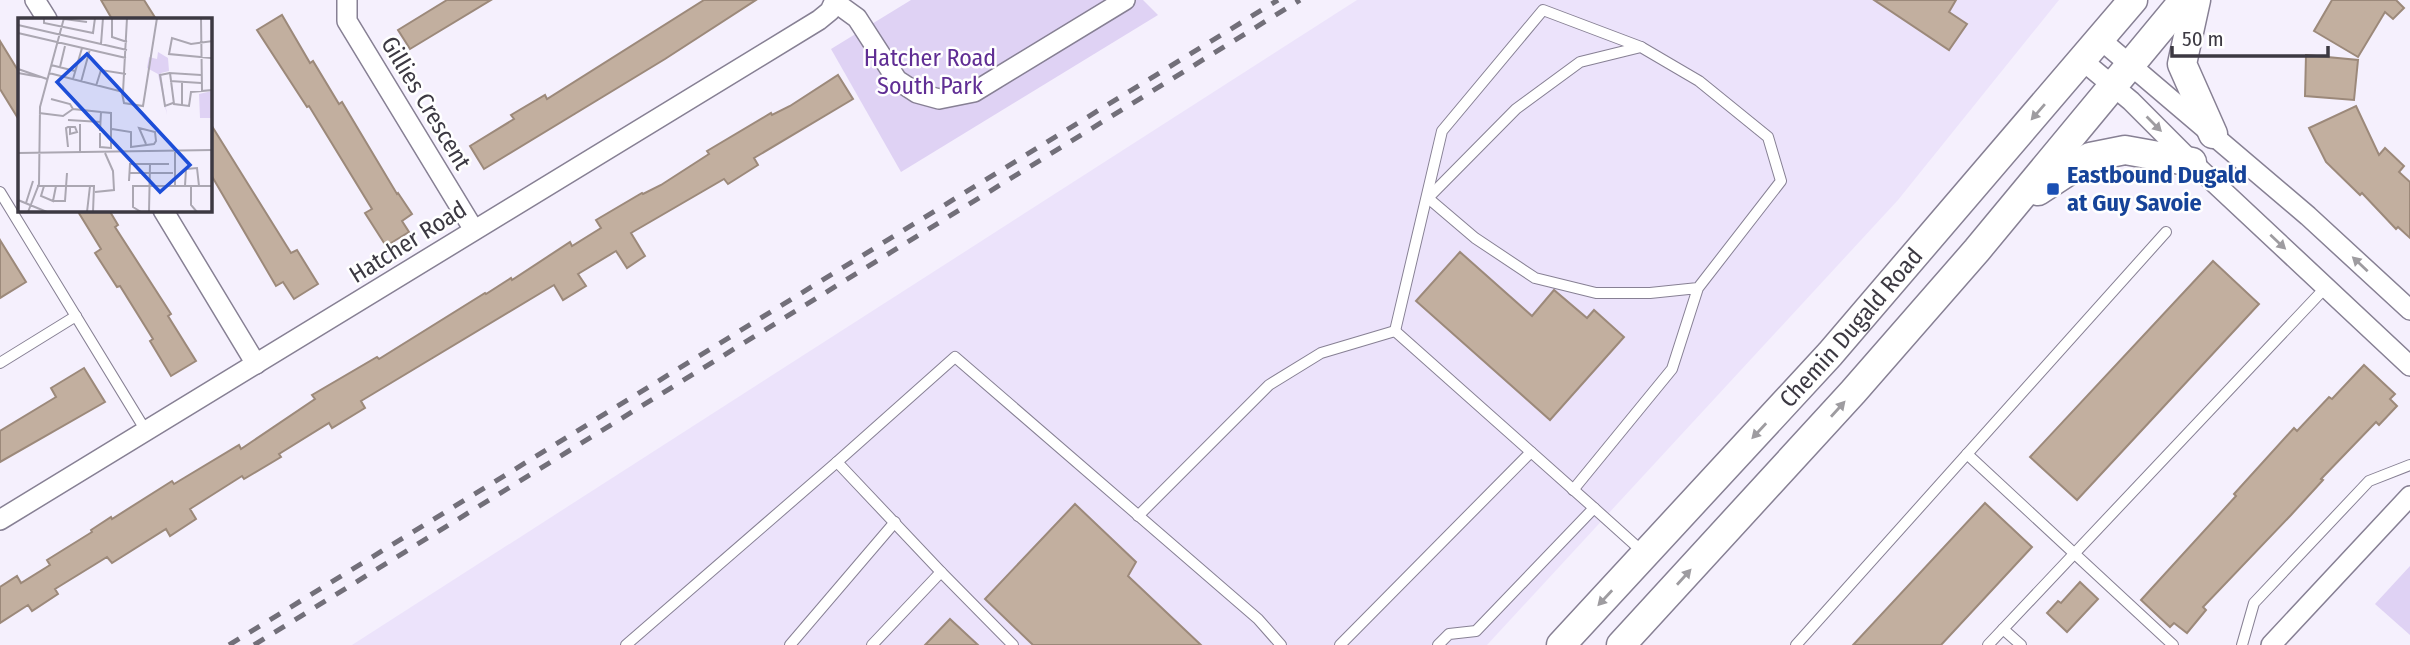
<svg xmlns="http://www.w3.org/2000/svg" width="2410" height="645" font-family="'Fira Sans Condensed',sans-serif">
<rect width="100%" height="100%" fill="#f5f0fd"/>
<path fill="#ece3fb" d="M1357,0H2059L1898,200L1487,645H352Z"/>
<g fill="#dfd2f4">
<path d="M911,0H1143L1158,15L901,172L831,49Z"/>
<path d="M2410,566V635L2375,604Z"/>
</g>
<g fill="#c2af9f" stroke="#9c897a" stroke-width="2">
<path d="M101,0H144L156,19H112Z"/>
<path d="M447,0H491L410,49L398,30Z"/>
<path d="M704,0H756L665,59L484,169L470,146L514,119L511,115L545,95L547,99Z"/>
<path d="M1874,0H1956L1949,12L1967,24L1949,50Z"/>
<path d="M2332,0H2396L2404,8L2393,19L2385,12L2358,57L2314,31Z"/>
<path d="M282,15L310,63L313,61L339,104L342,102L397,194L398,193L412,214L402,221L409,232L386,246L365,213L372,209L309,106L307,107L257,30Z"/>
<path d="M0,41L19,72V120L0,89Z"/>
<path d="M2306,55L2358,60L2354,100L2305,96Z"/>
<path d="M838,75L853,99L754,158L758,165L728,184L724,179L631,233L645,256L627,268L616,251L578,274L586,286L563,300L554,285L361,401L365,408L332,428L329,423L279,454L281,457L244,479L242,476L190,509L196,519L170,536L166,529L112,563L107,557L55,589L58,594L32,611L28,605L0,623V587L17,576L21,583L50,565L47,560L92,532L91,530L111,517L112,519L172,481L174,484L239,445L241,449L315,399L312,395L377,357L379,359L485,293L486,294L511,278L512,280L570,242L572,246L601,228L596,220L642,193L643,194L661,185L709,154L707,151L771,113L772,115L790,106Z"/>
<path d="M2356,106L2379,155L2385,148L2404,166L2399,172L2410,182V238L2398,227L2396,229L2362,193L2360,195L2326,162L2309,128Z"/>
<path d="M210,123L291,253L297,250L318,284L294,299L283,282L276,286L210,173Z"/>
<path d="M77,210H109L118,225L115,227L171,314L168,316L196,361L171,376L150,341L153,339L120,286L117,287L95,253L101,249Z"/>
<path d="M0,240L26,282L0,298Z"/>
<path d="M1460,252L1532,316L1554,290L1587,318L1594,310L1624,337L1550,420L1416,301Z"/>
<path d="M2213,261L2259,304L2077,500L2030,457Z"/>
<path d="M2364,365L2395,394L2390,399L2397,406L2379,425L2376,422L2321,479L2323,480L2291,515L2203,607L2206,610L2187,633L2174,623L2170,627L2141,600L2236,496L2234,494L2294,428L2297,431L2329,397L2332,399Z"/>
<path d="M84,368L105,402L0,462V431L56,397L51,388Z"/>
<path d="M1985,503L2032,547L1941,645H1853Z"/>
<path d="M1075,504L1136,562L1128,576L1201,645H1033L985,599Z"/>
<path d="M2080,582L2098,599L2067,632L2047,613L2058,601L2061,603Z"/>
<path d="M950,619L978,645H925Z"/>
</g>
<g fill="none" stroke-linecap="round" stroke-linejoin="round">
<g stroke="#878094" stroke-width="12">
<g id="service">
<path d="M0,192L146,431"/>
<path d="M1395,331L1442,131L1543,10L1641,47"/>
<path d="M0,363L76,316"/>
<path d="M1967,454L2173,645"/>
<path d="M1573,490L1672,369L1698,288L1781,181L1768,137L1699,81L1641,47L1580,62L1516,109L1428,198L1475,238L1535,278L1596,293H1650L1698,288"/>
<path d="M1138,516L1269,385L1321,353L1395,331L1594,508"/>
<path d="M2003,629L2021,645"/>
<path d="M626,645L837,462"/>
<path d="M790,645L895,522"/>
<path d="M872,645L941,572"/>
<path d="M1013,645L941,572L837,462L955,357L1258,619L1281,645"/>
<path d="M1340,645L1531,452"/>
<path d="M1438,645L1449,634L1476,631L1594,508L1644,553"/>
<path d="M1796,645L2166,232"/>
<path d="M1988,645L2326,287"/>
<path d="M2242,645L2254,603L2369,481L2410,465"/>
</g>
</g>
<g stroke="#878094" stroke-width="22">
<g id="minor">
<path d="M35,0L47,19"/>
<path d="M347,0V21L474,230"/>
<path d="M835,2L857,18L897,80L917,93L939,99L974,92L1125,0"/>
<path d="M2101,40L2308,216L2410,310"/>
<path d="M2083,61L2131,101L2192,162L2410,366"/>
<path d="M163,210L256,364"/>
<path d="M0,520L819,20L830,11L835,0"/>
<path d="M2271,645L2410,496"/>
</g>
</g>
<g stroke="#878094" stroke-width="31">
<g id="secondary">
<path d="M2196,0L2182,64L2213,134"/>
<path d="M2038,191L2090,157L2125,150L2192,162"/>
<path id="s1" d="M1561,645L1830,354L2133,0"/>
<path d="M1621,645L1853,392L1977,250L2184,0"/>
</g>
</g>
<use href="#service" stroke="#fff" stroke-width="10"/>
<use href="#minor" stroke="#fff" stroke-width="19"/>
<use href="#secondary" stroke="#fff" stroke-width="28"/>
<g stroke="#726f79" stroke-width="5" stroke-dasharray="12 12" stroke-linecap="butt">
<path d="M229,645L1278,0"/>
<path d="M254,645L1300,0"/>
</g>
</g>
<defs><path id="oneway-solid" d="M-6-.8H1V-3.2L6.5 0L1 3.2V.8H-6Z" transform="scale(1.75)"/></defs>
<g fill="#9e9ca0">
<use href="#oneway-solid" transform="translate(2038 112) rotate(131)"/>
<use href="#oneway-solid" transform="translate(2154 124) rotate(45)"/>
<use href="#oneway-solid" transform="translate(2278 242) rotate(43)"/>
<use href="#oneway-solid" transform="translate(2360 264) rotate(-137)"/>
<use href="#oneway-solid" transform="translate(1838 409) rotate(-48)"/>
<use href="#oneway-solid" transform="translate(1759 431) rotate(133)"/>
<use href="#oneway-solid" transform="translate(1684 577) rotate(-48)"/>
<use href="#oneway-solid" transform="translate(1605 598) rotate(133)"/>
</g>
<rect fill="#1a4fb4" stroke="#fff" stroke-width="2.5" x="2046" y="182" width="14" height="14" rx="3.5"/>
<g text-anchor="middle" stroke-width="5" stroke-linejoin="round" paint-order="stroke">
<g font-size="24" fill="#602e94" stroke="#fff">
<text x="930" y="66">Hatcher Road<tspan x="930" dy="28">South Park</tspan></text>
</g>
<g font-size="24" fill="#3c3942" stroke="#fff">
<text transform="translate(426 103) rotate(59)" y="8">Gillies Crescent</text>
<text transform="translate(408 242) rotate(-32)" y="8">Hatcher Road</text>
<text dy="8" stroke="none"><textPath href="#s1" startOffset="430">Chemin Dugald Road</textPath></text>
</g>
<g font-size="24" font-weight="bold" fill="#164399" stroke="#fff" text-anchor="start">
<text x="2067" y="183">Eastbound Dugald<tspan x="2067" dy="28">at Guy Savoie</tspan></text>
</g>
</g>
<g transform="translate(18 18)">
<rect width="194" height="194" fill="#f5f0fd"/>
<path d="M140,34L150,40L151,53L143,55L149,97L140,56L129,50L131,39L139,41ZM194,73V100H182L181,76Z" fill="#dfd2f4"/>
<path fill="none" stroke="#aba7b2" stroke-width="2" d="M26,0V5L75,15L77,0M94,0V19L109,24M183,0L184,73M46,1L69,4M0,7L109,32M0,15L108,40M83,26L85,0M193,40L151,36L154,20L173,26L195,23M33,47L57,53M42,49L47,28M0,51L29,61M0,55L22,59M31,55L105,74L109,0M152,55L142,57L147,88L155,85M183,57L152,55L156,86L171,88L173,74L194,72V40M55,61L64,30M152,63L183,65M63,64L72,31M164,64V87M78,68L83,52L108,56M104,75L106,85L125,88L139,0M33,81L52,86L55,91L83,94M21,95L45,98L55,91M50,102L83,104M62,106V134M94,111L113,114V130M82,115V129L93,130V95L83,94L82,113M50,129L48,110L50,109H57L59,114L52,116V109M113,129L136,126L138,123L137,114L121,110L128,126M157,134V168M0,135L195,132M111,155H155M111,163L112,146H151M19,168H76L75,194M26,168L23,178L35,183L38,168M167,168L168,151L179,150L181,168M173,168V187L179,194M77,174L96,172L95,153L87,135M0,182L29,194M35,183H47L49,155M8,185L15,163M10,194L21,166L22,89L46,0M69,194L72,168M123,194L115,189V168H195M131,194L132,146"/>
<path fill="#1d4ed8" fill-opacity="0.15" stroke="#1d4ed8" stroke-width="3.5" d="M69,36L172,147L142,174L39,64Z"/>
<rect width="194" height="194" fill="none" stroke="#3c3942" stroke-width="3.5"/>
</g>
<path d="M2172 46v10h156v-10" fill="none" stroke="#3c3942" stroke-width="3.5"/>
<text x="2182" y="46" font-size="21" fill="#3c3942" stroke="#ffffff" stroke-width="5" paint-order="stroke">50 m</text>
</svg>
